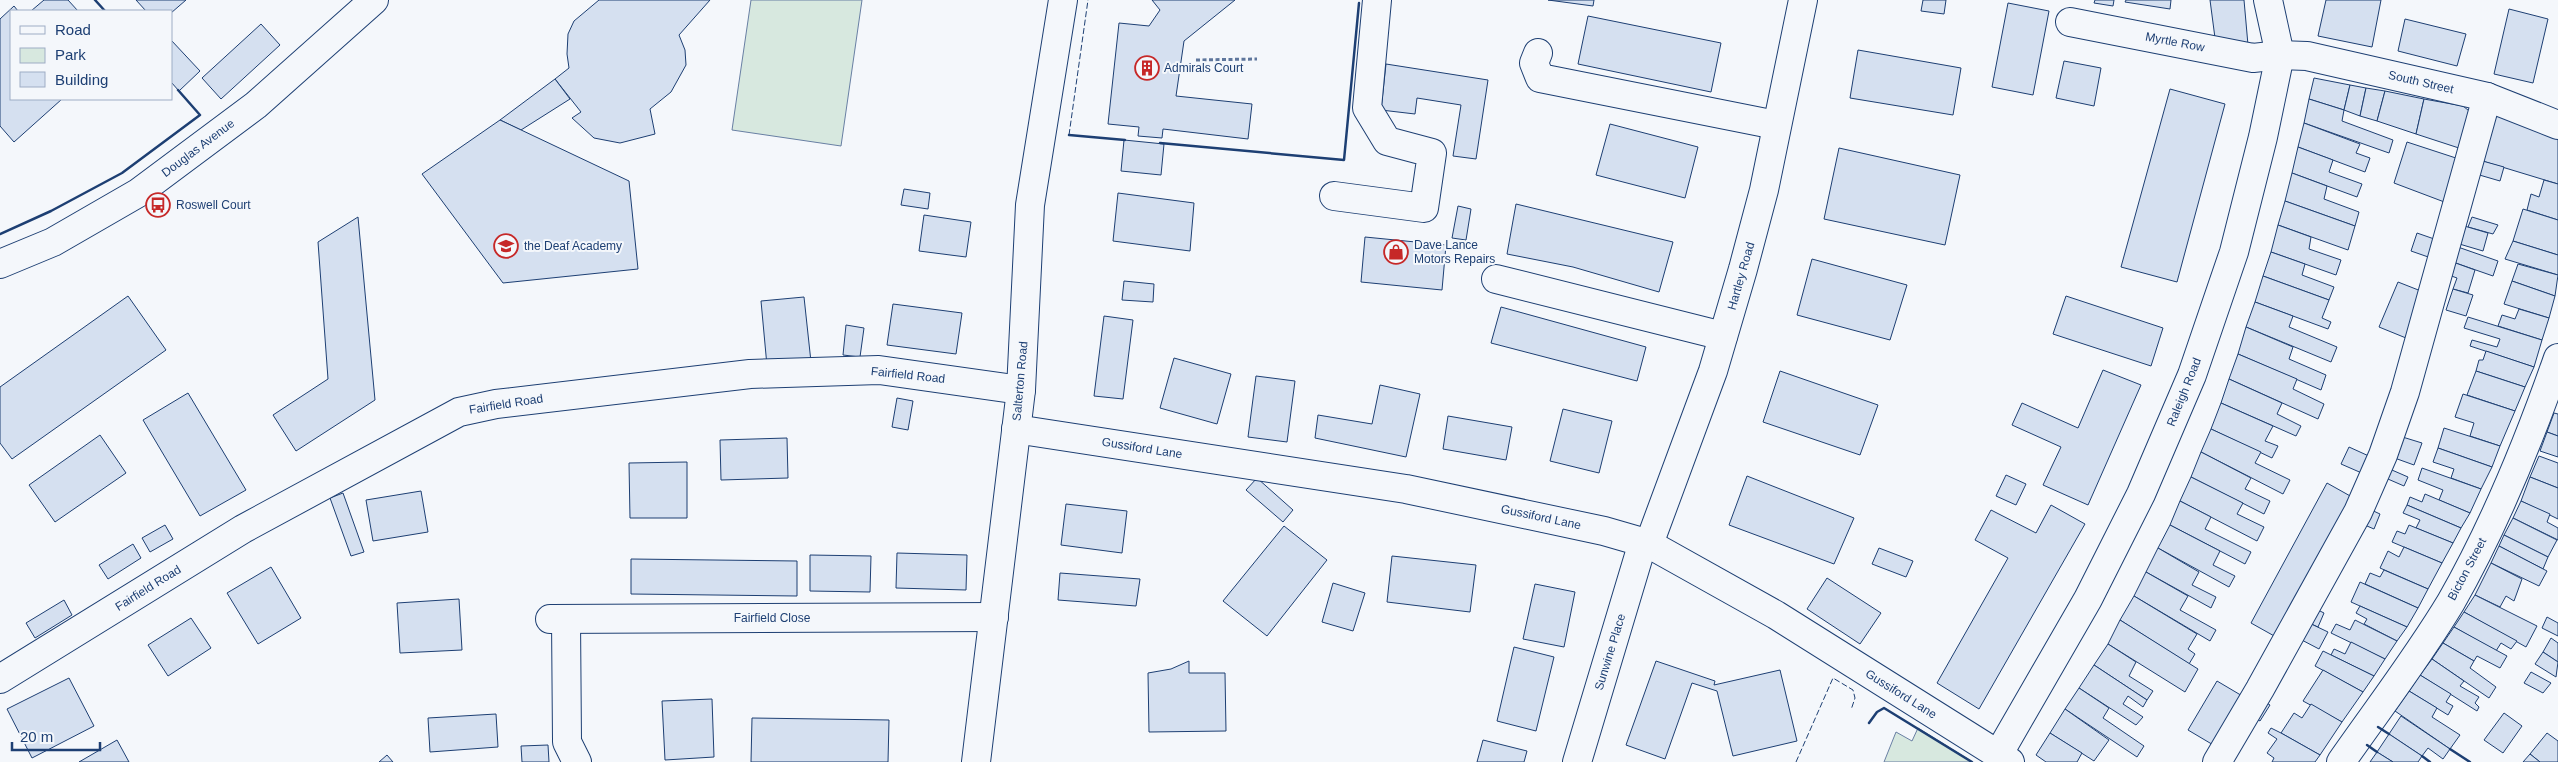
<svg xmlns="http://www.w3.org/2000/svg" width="2558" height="762" font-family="Helvetica,sans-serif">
<rect width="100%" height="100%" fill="#f4f7fb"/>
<g fill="#d7e8df" stroke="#687fa3">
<path d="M751,0H862L841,146L732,130Z"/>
<path d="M1918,728L1971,761L1972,762H1884L1896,732L1912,741Z"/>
</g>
<g fill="#d5e0f0" stroke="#1d3f73">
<path d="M44,0H68L78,11H31Z"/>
<path d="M136,0H186L171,13V11H146Z"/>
<path d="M599,0H710L679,35L685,50L686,65L671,92L650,109L655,134L620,143L594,138L572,118L581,112L555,79L569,68L567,54L568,34L574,21Z"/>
<path d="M1152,0H1235L1184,41L1176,96L1252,104L1248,139L1163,129L1162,138L1138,136L1139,127L1108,124L1119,23L1149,26L1160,10Z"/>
<path d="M1548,0H1594L1593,6Z"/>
<path d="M1923,0H1946L1944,14L1921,11Z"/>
<path d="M2095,0H2114L2113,6L2094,3Z"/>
<path d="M2126,0H2171L2170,9L2125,2Z"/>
<path d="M2210,0H2244L2248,45L2215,38Z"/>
<path d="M2326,0H2381L2372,47L2318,36Z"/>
<path d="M2008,3L2049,11L2033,95L1992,87Z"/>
<path d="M14,6L18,11H11V99H62L14,142L0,126V19Z"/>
<path d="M2509,9L2548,19L2533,83L2494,74Z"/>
<path d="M1588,16L1721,43L1711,92L1578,64Z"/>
<path d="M2405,19L2466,34L2457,66L2398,51Z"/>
<path d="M261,24L280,45L221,99L202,78Z"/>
<path d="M171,40L200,71L179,91L171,82Z"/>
<path d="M1858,50L1961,68L1953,115L1850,98Z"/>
<path d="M2064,61L2101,68L2094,106L2056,98Z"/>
<path d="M1386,64L1488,80L1476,159L1453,156L1461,105L1417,98L1415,114L1381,110Z"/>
<path d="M2314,78L2350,85L2344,110L2309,99Z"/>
<path d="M555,79L570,99L521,130L500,120Z"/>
<path d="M2350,85L2366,88L2360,116L2344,110Z"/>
<path d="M2366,88L2385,91L2377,121L2360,116Z"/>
<path d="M2170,89L2225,104L2177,282L2121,267Z"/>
<path d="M2385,91L2424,99L2416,134L2377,121Z"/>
<path d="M2309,99L2344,110L2342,121L2393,140L2389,153L2304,123Z"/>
<path d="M2424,99L2463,106L2474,115L2465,150L2416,134Z"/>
<path d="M2492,112L2558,139V184L2479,160Z"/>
<path d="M500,120L629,181L638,269L503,283L422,174Z"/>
<path d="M2304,123L2360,144L2356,153L2370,158L2365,172L2298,147Z"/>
<path d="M1610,124L1698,147L1685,198L1596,175Z"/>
<path d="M1124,140L1164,144L1161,175L1121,171Z"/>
<path d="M2407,142L2462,160L2447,203L2394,183Z"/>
<path d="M2298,147L2333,160L2329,172L2362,184L2357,197L2292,173Z"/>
<path d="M1839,148L1960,175L1945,245L1824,219Z"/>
<path d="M2479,160L2504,167L2500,181L2476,174Z"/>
<path d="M2292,173L2327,186L2324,199L2359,212L2355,226L2285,201Z"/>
<path d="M2544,180L2558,184V220L2527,210L2531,194L2539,197Z"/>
<path d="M904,189L930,193L928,209L901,205Z"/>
<path d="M1118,193L1194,203L1190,251L1113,241Z"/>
<path d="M2285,201L2355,226L2348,250L2278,225Z"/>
<path d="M1516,204L1673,242L1659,292L1573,267L1507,254Z"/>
<path d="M1458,206L1471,209L1466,240L1452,238Z"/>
<path d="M2523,209L2558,220V255L2513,241Z"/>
<path d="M924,215L971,222L966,257L919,251Z"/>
<path d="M358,217L375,400L296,451L273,415L328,379L318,242Z"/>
<path d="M2472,217L2498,225L2493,234L2468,227Z"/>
<path d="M2278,225L2311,237L2309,249L2341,260L2336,275L2271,252Z"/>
<path d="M2461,225L2488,233L2483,251L2456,243Z"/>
<path d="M2417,233L2440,241L2434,259L2411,251Z"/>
<path d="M1365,237L1446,245L1442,290L1361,282Z"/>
<path d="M2513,241L2558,255V275L2505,259Z"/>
<path d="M2455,246L2498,261L2493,276L2450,261Z"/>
<path d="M2271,252L2305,264L2302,275L2334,287L2329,300L2263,276Z"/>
<path d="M1812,259L1907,285L1890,340L1797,315Z"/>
<path d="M2450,261L2475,270L2468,293L2453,289L2457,278L2446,274Z"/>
<path d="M2518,264L2558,275L2555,296L2512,281Z"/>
<path d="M2263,276L2329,300L2322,318L2331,322L2328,329L2255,302Z"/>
<path d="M1124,281L1154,284L1153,302L1122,300Z"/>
<path d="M2512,281L2555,296L2549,318L2504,304Z"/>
<path d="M2398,282L2426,293L2406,338L2379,327Z"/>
<path d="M2453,289L2473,295L2466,316L2446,310Z"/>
<path d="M128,296L166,350L12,459L0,443V387Z"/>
<path d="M2066,296L2163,328L2151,366L2053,334Z"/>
<path d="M804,297L811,362L767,366L761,301Z"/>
<path d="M2255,302L2293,316L2289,327L2337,347L2331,362L2246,327Z"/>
<path d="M893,304L962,313L956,354L887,345Z"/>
<path d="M1501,307L1646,347L1637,381L1491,343Z"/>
<path d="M2519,309L2549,318L2542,340L2498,326L2502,315L2515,319Z"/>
<path d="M1104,316L1133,320L1123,399L1094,396Z"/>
<path d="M2468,317L2542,340L2534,367L2470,346L2472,340L2497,347L2500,339L2464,328Z"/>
<path d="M846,325L864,328L860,357L843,355Z"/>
<path d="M2246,327L2293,347L2289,359L2326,375L2321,390L2238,354Z"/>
<path d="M2486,351L2534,367L2525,387L2476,371L2479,360H2483Z"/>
<path d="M2238,354L2297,379L2293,389L2324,404L2318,419L2229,379Z"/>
<path d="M1174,358L1231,374L1217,424L1160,408Z"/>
<path d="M2103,370L2141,385L2088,505L2043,485L2061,447L2012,425L2022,403L2078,428Z"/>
<path d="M1780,371L1878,405L1860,455L1763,422Z"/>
<path d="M2476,371L2525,387L2515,411L2467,395Z"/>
<path d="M1256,376L1295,381L1287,442L1248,437Z"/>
<path d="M2229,379L2282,403L2277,414L2301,426L2296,436L2221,403Z"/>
<path d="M1380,385L1420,394L1406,457L1315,438L1318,415L1372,424Z"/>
<path d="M188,393L246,490L200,516L143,420Z"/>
<path d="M2463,394L2515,411L2500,446L2470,436L2474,423L2455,417Z"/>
<path d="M897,398L913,401L908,430L892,427Z"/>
<path d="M2221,403L2273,426L2265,441L2278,446L2272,458L2211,429Z"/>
<path d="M1563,409L1612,421L1599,473L1550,461Z"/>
<path d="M2554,413L2558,414V436L2547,432Z"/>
<path d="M1448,416L1512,427L1506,460L1443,449Z"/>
<path d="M2444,428L2500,446L2492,467L2438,448Z"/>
<path d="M2211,429L2261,452L2255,463L2290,480L2283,494L2201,452Z"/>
<path d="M2547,432L2558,436V457L2540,451Z"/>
<path d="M100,435L126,473L55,522L29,485Z"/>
<path d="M2396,435L2422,443L2414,465L2389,456Z"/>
<path d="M787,438L788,478L721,480L720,440Z"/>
<path d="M2349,447L2371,457L2364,474L2341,464Z"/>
<path d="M2438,448L2492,467L2481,489L2451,478L2454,469L2433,462Z"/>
<path d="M2201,452L2251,478L2245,489L2270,501L2264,514L2191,477Z"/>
<path d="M2539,456L2558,463V488L2530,477Z"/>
<path d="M687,462V518H630L629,463Z"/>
<path d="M2385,467L2408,477L2404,486L2381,476Z"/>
<path d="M2422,468L2481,489L2470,513L2439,500L2443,490L2418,480Z"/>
<path d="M2006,475L2026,484L2016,505L1996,496Z"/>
<path d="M1747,476L1854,518L1834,564L1729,525Z"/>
<path d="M2191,477L2243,503L2237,514L2264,527L2257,541L2180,501Z"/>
<path d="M2530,477L2558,488V519L2521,501Z"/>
<path d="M1257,478L1293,510L1283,522L1246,490Z"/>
<path d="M2327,483L2352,497L2276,637L2251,623Z"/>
<path d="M421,491L428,532L373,541L366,500Z"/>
<path d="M343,493L364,552L351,556L330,498Z"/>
<path d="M2425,494L2470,513L2461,528L2407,505L2410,497L2422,502Z"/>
<path d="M2180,501L2211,517L2205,529L2251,552L2245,564L2170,525Z"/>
<path d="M2521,501L2550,514L2547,522L2558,528V540L2513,518Z"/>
<path d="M1066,504L1127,511L1122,553L1061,545Z"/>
<path d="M2051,505L2085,524L1979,709L1937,683L2008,558L1975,540L1991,510L2036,533Z"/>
<path d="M2407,505L2461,528L2453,543L2416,528L2420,520L2403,513Z"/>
<path d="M2367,508L2380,514L2374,529L2360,523Z"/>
<path d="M2513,518L2557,540L2548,557L2504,535Z"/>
<path d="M165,525L173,539L150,552L142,538Z"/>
<path d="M2170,525L2220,551L2213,565L2235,576L2229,587L2158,548Z"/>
<path d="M2409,525L2453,543L2442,563L2392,542L2397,531L2405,534Z"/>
<path d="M1284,526L1327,560L1267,636L1223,601Z"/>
<path d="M2504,535L2548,557L2543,569L2499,546Z"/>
<path d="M133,544L141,558L108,579L99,565Z"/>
<path d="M2499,546L2547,571L2539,586L2491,563Z"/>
<path d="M2404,547L2442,563L2428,589L2380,568L2388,551L2399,557Z"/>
<path d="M1879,548L1913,561L1906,577L1872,564Z"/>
<path d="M2158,548L2199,572L2192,585L2216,597L2211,608L2146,572Z"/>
<path d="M897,553L967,555L966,590L896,588Z"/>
<path d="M810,555L871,556L870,592L810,591Z"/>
<path d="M1392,556L1476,565L1470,612L1387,602Z"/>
<path d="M631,559L797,561V596L631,594Z"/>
<path d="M2491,563L2522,579L2514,601L2506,596L2500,607L2475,595Z"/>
<path d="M271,567L301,618L258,644L227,593Z"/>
<path d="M2384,570L2428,589L2418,608L2365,584L2370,573L2380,577Z"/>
<path d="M2146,572L2188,596L2180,610L2216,630L2210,641L2134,596Z"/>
<path d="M1060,573L1140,579L1136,606L1058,600Z"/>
<path d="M1827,578L1881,613L1860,644L1807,609Z"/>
<path d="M2360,582L2418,608L2407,627L2351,602Z"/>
<path d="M1333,583L1365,593L1353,631L1322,622Z"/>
<path d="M1535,584L1575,592L1564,647L1523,639Z"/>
<path d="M2475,595L2537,626L2526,647L2464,612Z"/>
<path d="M2134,596L2197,634L2188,649L2195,654L2189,664L2120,620Z"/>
<path d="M459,599L462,650L400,653L397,603Z"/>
<path d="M64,600L72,615L35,638L26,623Z"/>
<path d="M2360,606L2407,627L2397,641L2364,624L2367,619L2356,613Z"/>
<path d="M2314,608L2324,613L2318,627L2307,622Z"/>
<path d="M2464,612L2517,641L2511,649L2501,643L2496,651L2454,627Z"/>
<path d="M2547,617L2558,623V636L2542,628Z"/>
<path d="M191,618L211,648L168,676L148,645Z"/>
<path d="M2120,620L2198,669L2185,692L2108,644Z"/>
<path d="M2355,620L2397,641L2385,659L2331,633L2336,624L2350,630Z"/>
<path d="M2307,622L2328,632L2319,649L2298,638Z"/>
<path d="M2454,627L2507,656L2500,668L2477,656L2474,661L2443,643Z"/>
<path d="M2551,638L2558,643V662L2543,652Z"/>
<path d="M2351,642L2385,659L2374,676L2331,655L2334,649L2345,654Z"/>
<path d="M2443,643L2474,661L2470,668L2496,687L2489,698L2432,659Z"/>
<path d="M2108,644L2136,662L2129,676L2153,691L2147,700L2094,665Z"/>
<path d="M1514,647L1554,657L1536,731L1497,721Z"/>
<path d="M2323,651L2374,676L2363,692L2315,666Z"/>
<path d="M2543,652L2558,662L2556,677L2535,664Z"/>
<path d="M2432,659L2464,681L2460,686L2479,697L2475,703L2479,707L2477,711L2420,675Z"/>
<path d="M1189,661V673H1225L1226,731L1149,732L1148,673L1171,669Z"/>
<path d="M1656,661L1715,681L1714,685L1780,670L1797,741L1733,756L1717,691L1692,683L1665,759L1626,745Z"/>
<path d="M2094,665L2147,700L2143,707L2128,696L2123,704L2143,717L2136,725L2079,688Z"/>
<path d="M2323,670L2363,692L2342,722L2303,701Z"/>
<path d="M2531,672L2551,683L2543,693L2524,683Z"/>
<path d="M2420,675L2451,694L2446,702L2453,706L2448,715L2409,691Z"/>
<path d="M69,678L94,726L32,758L7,709Z"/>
<path d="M2217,681L2244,697L2215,746L2188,730Z"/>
<path d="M2079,688L2109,708L2103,718L2144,746L2137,757L2065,709Z"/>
<path d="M2409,691L2437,708L2432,717L2460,735L2450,749L2395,711Z"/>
<path d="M712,699L714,757L665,760L662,701Z"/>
<path d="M2262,700L2270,705L2260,721L2252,716Z"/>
<path d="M2311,704L2342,722L2320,755L2281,733L2294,713L2302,718Z"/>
<path d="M2065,709L2109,740L2094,761L2050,733Z"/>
<path d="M2504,713L2522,726L2503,753L2484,740Z"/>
<path d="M496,714L498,747L430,752L428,718Z"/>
<path d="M2401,716L2450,749L2443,759L2428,748L2422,756L2389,734Z"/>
<path d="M752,718L889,720L888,762H751Z"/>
<path d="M2271,728L2281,733L2320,755L2315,762H2272L2274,758L2267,753L2277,739L2268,733Z"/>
<path d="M2050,733L2082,753L2077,762H2046L2036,755Z"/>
<path d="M2547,733L2558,741V762H2540L2530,754Z"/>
<path d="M2389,734L2422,756L2418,762H2393L2377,752Z"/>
<path d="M117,740L129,762H79Z"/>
<path d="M1483,740L1527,751L1524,762H1477Z"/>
<path d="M548,745L549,762H522L521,746Z"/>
<path d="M2377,752L2393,762H2370Z"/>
<path d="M2530,754L2540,762H2523Z"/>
<path d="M387,755L393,762H379Z"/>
</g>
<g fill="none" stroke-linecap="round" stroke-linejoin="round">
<g stroke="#1d3f73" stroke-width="30">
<g id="minor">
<path d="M2070,22L2253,58L2280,55L2307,56L2487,97L2558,125"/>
<path d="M1538,53L1534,63L1540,78L1776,125"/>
<path d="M1334,196L1424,208L1432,153L1387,141L1367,108L1377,0"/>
<path d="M0,264L53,242L138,193L256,105L374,0"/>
<path d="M1496,279L1723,336"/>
<path d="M1016,429L1406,489L1604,531L1649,544L1776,615L2010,762"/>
<path d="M1649,544L1713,371L1743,269L1764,190L1803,0"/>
<path d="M550,619L994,617"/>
<path d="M566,619L567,742L577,762"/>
<path d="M0,679L243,529L459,412L496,404L750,374L879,370L1021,390"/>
<path d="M1998,755L2088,599L2141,494L2192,375L2234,252L2263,137L2280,55L2268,0"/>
<path d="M1577,762L1643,542"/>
<path d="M2217,762L2260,689L2358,512L2383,455L2405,392L2487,97"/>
<path d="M2341,762C2378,709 2418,657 2451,602C2495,525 2529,441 2558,358"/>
</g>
</g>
<g stroke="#1d3f73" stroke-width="30">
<path id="major" d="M976,762L1021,390L1030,205L1063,0"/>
</g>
<path stroke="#5e769c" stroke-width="3" stroke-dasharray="4 2.5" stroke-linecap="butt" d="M1196,60L1257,59"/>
<use href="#minor" stroke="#f4f7fb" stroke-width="28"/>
<use href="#major" stroke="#f4f7fb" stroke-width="28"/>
<g stroke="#1d3f73" stroke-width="1" stroke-dasharray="6 2.5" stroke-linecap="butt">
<path d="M1069,135L1088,0"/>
<path d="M1796,762L1833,678L1853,690L1855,698L1851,710"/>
</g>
<g stroke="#1d3f73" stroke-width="2.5">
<path d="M95,0L105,11"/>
<path d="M1069,135L1125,140"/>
<path d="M1160,143L1344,160L1359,3"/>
<path d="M0,234L51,211L122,173L200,115L178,90"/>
<path d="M1869,723L1877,712L1884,708L1972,762"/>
<path d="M2378,727L2389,734"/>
<path d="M2367,745L2377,752"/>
<path d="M2450,749L2470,762"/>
<path d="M2422,756L2430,762"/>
</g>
</g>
<defs>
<g id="building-ring" transform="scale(1.25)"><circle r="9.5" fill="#f4f7fb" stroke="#c62828" stroke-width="1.5"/><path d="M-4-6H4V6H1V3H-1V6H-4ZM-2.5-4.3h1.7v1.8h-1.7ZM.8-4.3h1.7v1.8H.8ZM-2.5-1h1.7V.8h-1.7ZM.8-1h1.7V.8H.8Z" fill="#c62828"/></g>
<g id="bus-ring" transform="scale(1.25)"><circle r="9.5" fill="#f4f7fb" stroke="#c62828" stroke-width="1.5"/><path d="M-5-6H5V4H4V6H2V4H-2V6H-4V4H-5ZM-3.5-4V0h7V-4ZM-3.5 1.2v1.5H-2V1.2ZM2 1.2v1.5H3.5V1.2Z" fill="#c62828"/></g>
<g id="school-ring" transform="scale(1.25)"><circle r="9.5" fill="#f4f7fb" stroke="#c62828" stroke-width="1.5"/><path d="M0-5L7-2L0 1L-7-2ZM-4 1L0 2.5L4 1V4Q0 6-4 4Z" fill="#c62828"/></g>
<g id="shop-ring" transform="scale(1.25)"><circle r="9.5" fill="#f4f7fb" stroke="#c62828" stroke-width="1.5"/><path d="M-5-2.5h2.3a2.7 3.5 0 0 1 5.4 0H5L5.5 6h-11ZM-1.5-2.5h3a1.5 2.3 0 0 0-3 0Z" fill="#c62828"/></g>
</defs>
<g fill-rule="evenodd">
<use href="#building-ring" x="1147" y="68"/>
<use href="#bus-ring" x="158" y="205"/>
<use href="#school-ring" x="506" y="246"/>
<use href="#shop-ring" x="1396" y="252"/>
</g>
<g text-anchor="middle" stroke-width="4" stroke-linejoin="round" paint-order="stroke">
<g font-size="12" fill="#1d3f73" stroke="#f4f7fb">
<text transform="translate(2175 42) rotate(11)" y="4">Myrtle Row</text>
<text transform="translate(2421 82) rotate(13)" y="4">South Street</text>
<text transform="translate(198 148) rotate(-37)" y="4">Douglas Avenue</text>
<text transform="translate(1741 276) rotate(-74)" y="4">Hartley Road</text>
<text transform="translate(908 375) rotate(6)" y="4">Fairfield Road</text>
<text transform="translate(1020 381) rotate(-85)" y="4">Salterton Road</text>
<text transform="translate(2184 392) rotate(-68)" y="4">Raleigh Road</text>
<text transform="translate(506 404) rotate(-9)" y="4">Fairfield Road</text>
<text transform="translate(1142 448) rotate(9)" y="4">Gussiford Lane</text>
<text transform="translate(1541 517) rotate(12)" y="4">Gussiford Lane</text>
<text transform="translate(2467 569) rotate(-62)" y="4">Bicton Street</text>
<text transform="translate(148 588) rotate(-32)" y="4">Fairfield Road</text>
<text x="772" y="622">Fairfield Close</text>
<text transform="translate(1610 652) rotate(-73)" y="4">Sunwine Place</text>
<text transform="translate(1901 694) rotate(32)" y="4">Gussiford Lane</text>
</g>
<g font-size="12" fill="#1d3f73" stroke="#f4f7fb" text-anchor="start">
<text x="1164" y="72">Admirals Court</text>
<text x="176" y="209">Roswell Court</text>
<text x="1414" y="249">Dave Lance<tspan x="1414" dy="14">Motors Repairs</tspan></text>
<text x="524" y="250">the Deaf Academy</text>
</g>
</g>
<rect x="10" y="10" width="162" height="90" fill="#f4f7fb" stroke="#9eadc5"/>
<rect x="20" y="26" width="25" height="8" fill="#f4f7fb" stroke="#9eadc5"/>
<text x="55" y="35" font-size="15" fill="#1d3f73">Road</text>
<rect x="20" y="48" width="25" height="15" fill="#d7e8df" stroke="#9eadc5"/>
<text x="55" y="60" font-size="15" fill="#1d3f73">Park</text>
<rect x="20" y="72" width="25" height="15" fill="#d5e0f0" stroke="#9eadc5"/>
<text x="55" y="85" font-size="15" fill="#1d3f73">Building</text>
<path d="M12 742v8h88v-8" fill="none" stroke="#1d3f73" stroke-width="2.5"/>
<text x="20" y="742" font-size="15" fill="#1d3f73" stroke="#f4f7fb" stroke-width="4" paint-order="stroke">20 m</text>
</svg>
